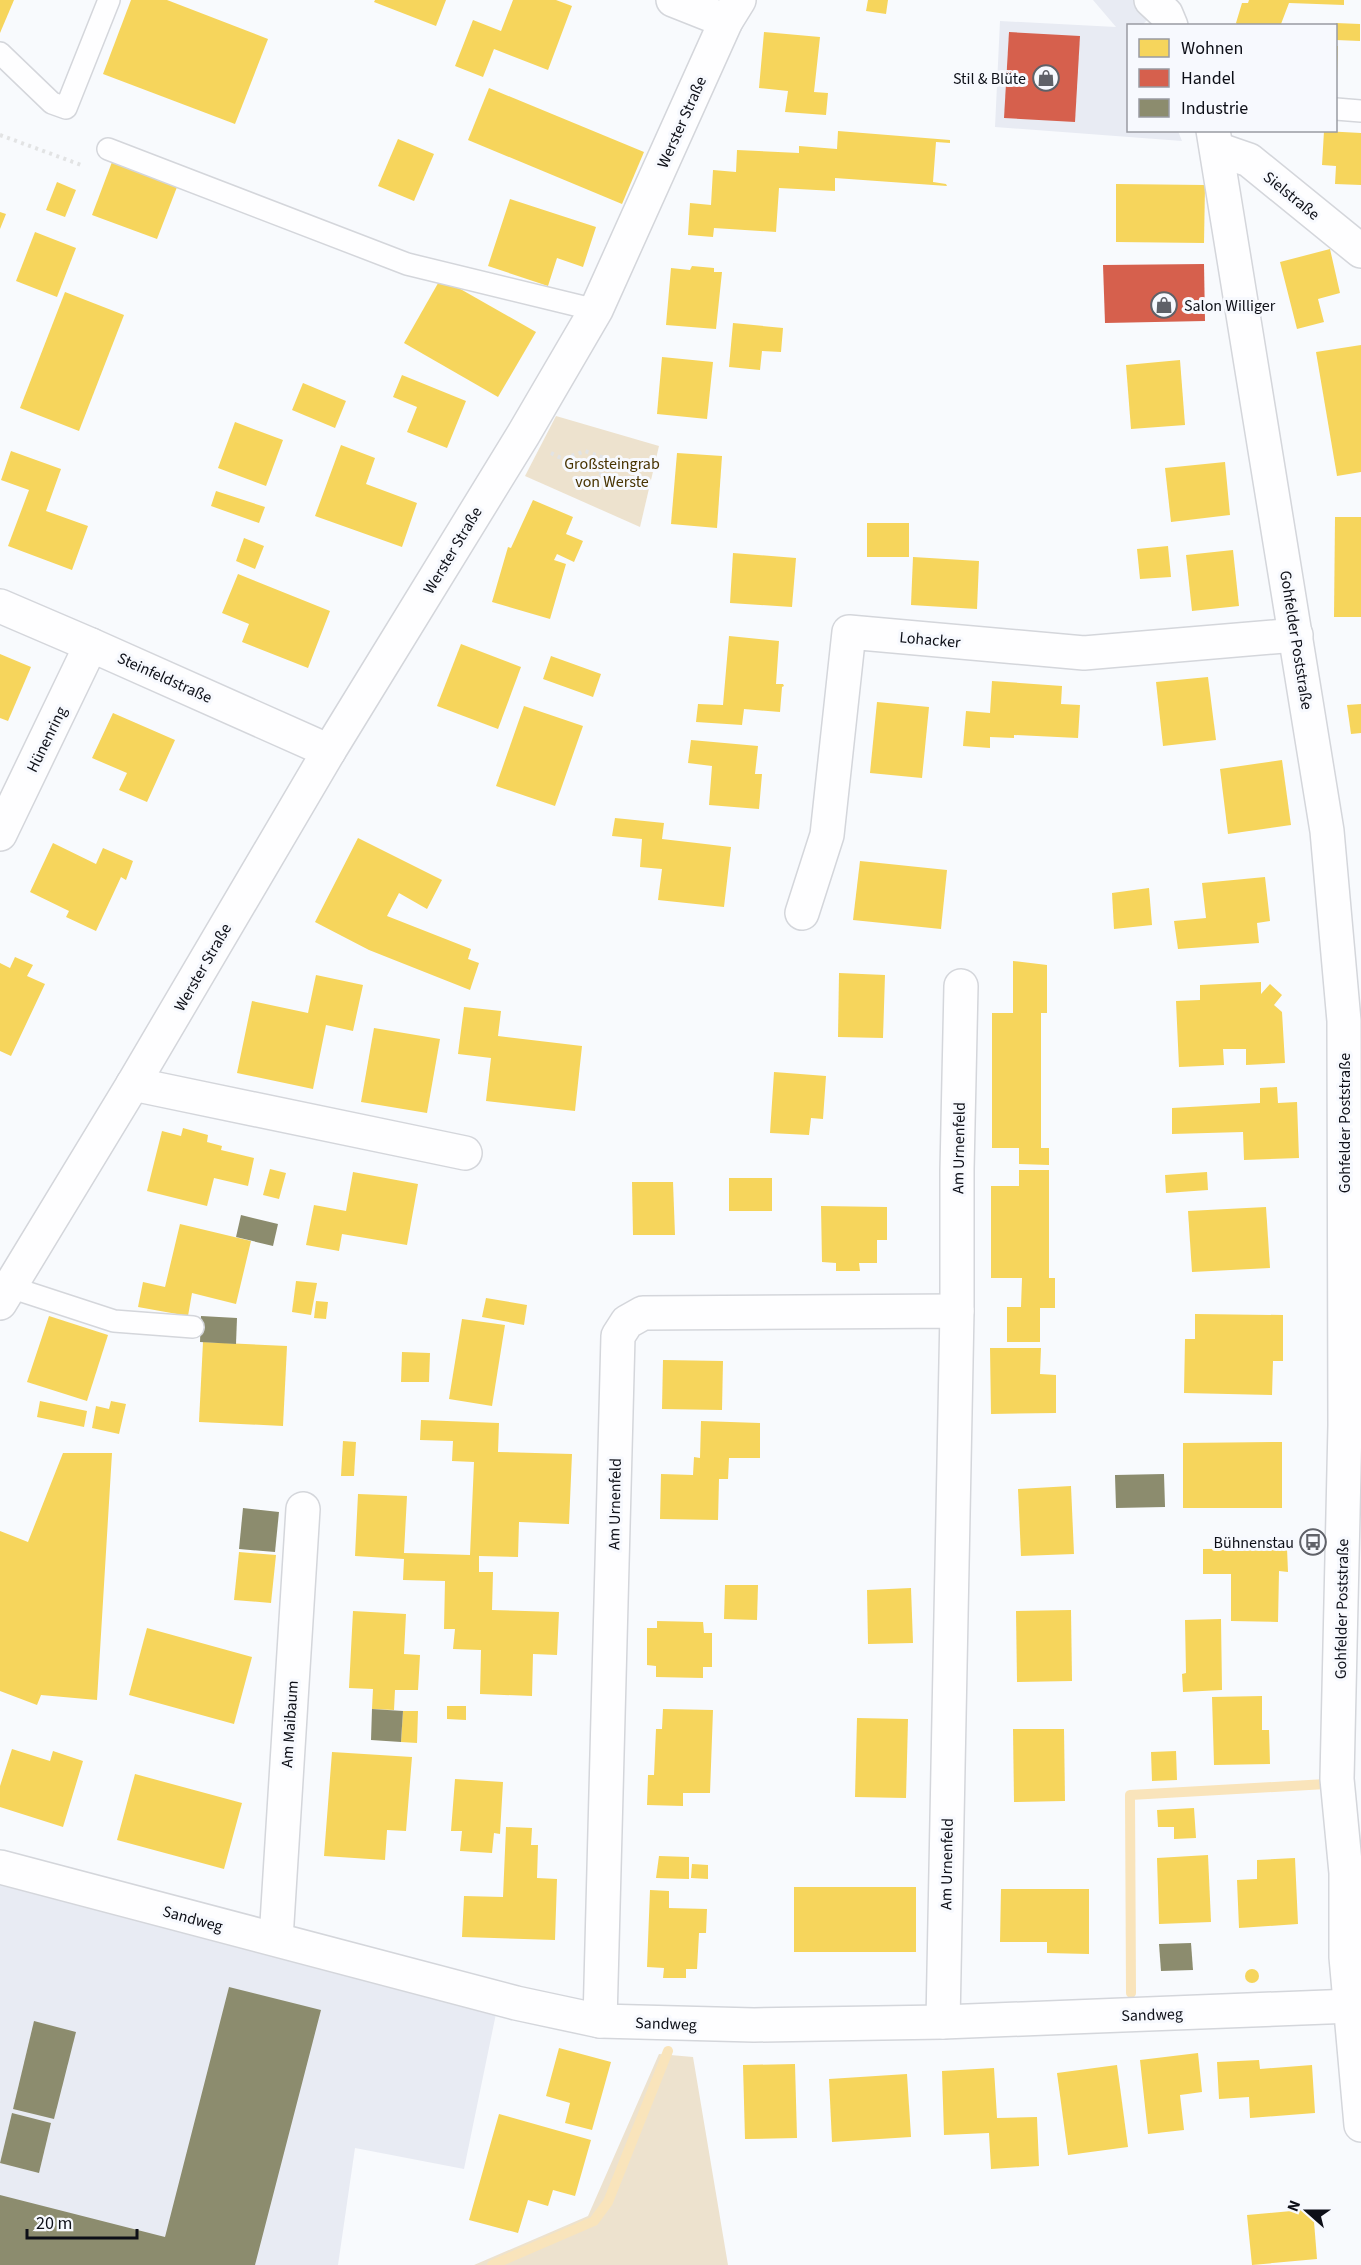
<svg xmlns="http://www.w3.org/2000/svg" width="1361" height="2265" font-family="'Source Sans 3',sans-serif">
<rect width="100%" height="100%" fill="#f8fafd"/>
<g fill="#e8ebf3">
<path d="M1093,0H1169L1142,25L1128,26V130L1178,131L1182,141L995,127L1000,21L1116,27Z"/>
<path d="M0,1874L498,2004L464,2169L355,2148L338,2265H0Z"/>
</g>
<g fill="#ede2ce">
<path d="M556,416L659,446L640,527L525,476Z"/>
<path d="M659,2054L693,2057L728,2265H474L588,2216Z"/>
</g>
<g fill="#f6d55c">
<path d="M0,0H14L0,33Z"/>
<path d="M131,0H167L268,39L235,124L103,74Z"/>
<path d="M375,0H446L436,26L374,2Z"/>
<path d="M513,0H556L572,6L548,70L494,49L483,77L455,66L473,20L501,31Z"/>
<path d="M868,0H888L886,14L866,11Z"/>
<path d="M1249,0H1344V5L1289,3L1281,24L1239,26L1236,23L1242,3H1248Z"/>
<path d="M1336,23L1360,24V41L1336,40Z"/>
<path d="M764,32L820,37L814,92L828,93L826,115L785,112L788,91L759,88Z"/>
<path d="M1336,46H1338L1337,76H1336Z"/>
<path d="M489,88L644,152L622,204L468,140Z"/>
<path d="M838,131L950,140V143L936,142L933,182L946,184L947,186L835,178V191L779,188L776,232L714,228L713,237L688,235L690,203L711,205L713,170L736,172L737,150L799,153V146L837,149Z"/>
<path d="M1324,131L1361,133V185L1335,184L1336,166L1322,165Z"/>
<path d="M398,139L434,154L414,201L378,186Z"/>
<path d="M112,162L177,187L157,239L92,215Z"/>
<path d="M57,182L76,190L65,217L46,210Z"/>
<path d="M1116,184L1205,185L1204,243L1116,242Z"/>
<path d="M510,199L596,227L583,267L557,258L548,286L488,266Z"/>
<path d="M0,212L6,214L0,229Z"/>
<path d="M35,232L76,248L57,297L16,281Z"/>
<path d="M1330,249L1340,293L1318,299L1324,322L1297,329L1280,262Z"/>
<path d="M692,266L714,268V272H722L716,329L666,325L671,268L690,270Z"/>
<path d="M441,278L536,332L498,397L404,343Z"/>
<path d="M65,292L124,315L79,431L20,408Z"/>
<path d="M733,323L783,328L781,352L762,351L760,370L729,367Z"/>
<path d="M1361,345V472L1337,476L1316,352Z"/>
<path d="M662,357L713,362L707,419L657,414Z"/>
<path d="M1180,360L1185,425L1131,429L1126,365Z"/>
<path d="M402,375L466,401L447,448L407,432L417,407L393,397Z"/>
<path d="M303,383L346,401L335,428L292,410Z"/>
<path d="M235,422L283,440L266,486L218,468Z"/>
<path d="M341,445L375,458L366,484L417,503L402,547L315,516Z"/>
<path d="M11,451L61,469L46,511L88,526L72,570L8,546L29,490L1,480Z"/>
<path d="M677,453L722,456L717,528L671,524Z"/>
<path d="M1225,462L1230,515L1171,522L1165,468Z"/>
<path d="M216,491L265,507L259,523L211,506Z"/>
<path d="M533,500L573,517L566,534L583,541L574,562L557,554L554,560L566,564L550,619L492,602L508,547L511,548Z"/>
<path d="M1335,517H1361V617H1334Z"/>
<rect x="867" y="523" width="42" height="34"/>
<path d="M244,538L264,546L255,569L236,561Z"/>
<path d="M1168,546L1171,577L1140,579L1137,549Z"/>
<path d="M1233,550L1239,606L1192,611L1186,555Z"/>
<path d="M733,553L796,558L792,607L730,603Z"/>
<path d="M913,557L979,561L977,609L911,605Z"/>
<path d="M238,574L330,611L308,668L242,642L249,624L222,613Z"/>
<path d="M729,636L779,641L776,684H783L784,686L782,687L780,712L744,709L742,725L696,722L698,704L723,705Z"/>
<path d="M461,644L521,667L498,729L437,706Z"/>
<path d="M0,654L31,667L8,721L0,718Z"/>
<path d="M551,656L601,674L593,697L543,679Z"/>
<path d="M1208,677L1216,740L1163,746L1156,682Z"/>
<path d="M992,681L1062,686L1061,704L1080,705L1078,738L1014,735V738L990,737V748L963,746L966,711L990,713Z"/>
<path d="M877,702L929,707L922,778L870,773Z"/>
<path d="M1361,704V733L1351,734L1347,705Z"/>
<path d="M524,706L583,726L555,806L496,786Z"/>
<path d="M113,713L175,740L147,802L119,790L127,773L92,758Z"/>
<path d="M691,740L758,746L755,774H762L759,809L709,805L712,766L688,763Z"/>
<path d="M1282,760L1291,825L1228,834L1220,769Z"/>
<path d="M615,818L664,823L662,839L731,847L724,907L658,900L662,869L640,867L642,839L612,836Z"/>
<path d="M358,838L442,880L427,909L399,893L387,916L471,949L468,959L479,963L470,990L369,950L315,922Z"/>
<path d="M53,843L96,864L103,848L133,861L126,880L121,877L96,931L66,917L69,911L30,892Z"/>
<path d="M860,861L947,870L941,929L853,920Z"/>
<path d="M1265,877L1270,921L1257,923L1259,943L1178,949L1174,921L1206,918L1202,883Z"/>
<path d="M1149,888L1152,925L1114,929L1112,893Z"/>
<path d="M15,957L33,965L27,976L45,984L11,1056L0,1051V963L10,968Z"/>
<path d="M1013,961L1047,965V1013H1041V1148H1049V1165L1019,1164V1148H992V1013H1013Z"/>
<path d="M839,973L885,975L883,1038L838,1037Z"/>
<path d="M316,975L363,985L353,1031L326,1025L313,1089L237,1073L252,1001L308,1013Z"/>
<path d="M1261,982V994L1270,984L1282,995L1274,1005L1282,1012L1285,1063L1246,1065V1049H1223L1224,1065L1179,1067L1176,1001L1200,1000V985Z"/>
<path d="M464,1007L501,1011L498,1036L582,1046L575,1111L486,1101L491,1058L458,1054Z"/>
<path d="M374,1028L440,1039L427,1113L361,1102Z"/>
<path d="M774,1072L826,1076L823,1119L811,1118L809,1135L770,1133Z"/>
<path d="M1277,1087L1278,1103L1297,1102L1299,1158L1244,1160L1243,1132L1172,1134V1108L1260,1103V1088Z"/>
<path d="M183,1128L208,1135L207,1142L222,1146L221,1150L254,1158L248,1186L214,1178L207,1206L147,1191L162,1131L181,1136Z"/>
<path d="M270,1169L286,1173L279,1199L263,1195Z"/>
<path d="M1019,1170H1049V1278H1055V1308H1040V1342H1007V1307H1021L1022,1278H991V1186H1019Z"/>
<path d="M353,1172L418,1184L407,1245L342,1234L339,1251L306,1245L314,1205L346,1211Z"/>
<path d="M1207,1172L1208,1190L1166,1193L1165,1175Z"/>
<rect x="729" y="1178" width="43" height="33"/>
<path d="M632,1182H673L675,1235H633Z"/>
<path d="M821,1206L887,1207V1240H877V1263H859L860,1271H836V1263L822,1262Z"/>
<path d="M1266,1207L1270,1268L1192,1272L1188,1211Z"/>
<path d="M180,1224L251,1241L236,1304L192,1293L188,1316L138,1307L143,1282L165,1287Z"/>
<path d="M296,1281L317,1283L311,1315L292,1312Z"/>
<path d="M486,1298L527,1305L524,1325L482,1317Z"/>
<path d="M316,1301L328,1302L326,1319L314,1318Z"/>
<path d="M1195,1314L1283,1315V1361H1273L1272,1395L1184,1393L1185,1339H1195Z"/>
<path d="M49,1316L108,1335L87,1401L27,1382Z"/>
<path d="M462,1319L505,1325L492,1406L449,1399Z"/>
<path d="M203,1342L287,1346L283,1426L199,1422Z"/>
<path d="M990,1348H1041L1040,1374L1056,1375V1413L991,1414Z"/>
<path d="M402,1352L430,1353L429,1382H401Z"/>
<path d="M663,1360L723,1361L722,1410L662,1409Z"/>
<path d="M40,1401L87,1411L84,1427L37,1417Z"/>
<path d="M111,1401L126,1404L119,1434L92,1428L96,1406L109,1409Z"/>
<path d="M421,1420L499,1423L498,1452L572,1454L569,1524L519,1522L518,1557L479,1556V1572H493L492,1610L559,1612L557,1655L533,1654L532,1696L480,1694L481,1650L453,1649L455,1629H444L445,1581L403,1580L404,1559L355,1556L358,1494L407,1496L404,1553L470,1555L474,1462L452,1461L453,1441L420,1440Z"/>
<path d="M701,1421L760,1423V1458H729L728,1479H719L718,1520L660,1519L661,1474L693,1475L694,1457L700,1458Z"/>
<path d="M343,1441L356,1442L354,1476H341Z"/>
<path d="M1282,1442V1508H1183V1443Z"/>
<path d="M63,1453H112L97,1700L41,1695L37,1705L0,1691V1531L28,1542Z"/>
<path d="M1071,1486L1074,1554L1021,1556L1018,1489Z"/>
<path d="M1287,1548L1288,1572L1279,1571L1278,1622L1231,1621V1574H1203V1549Z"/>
<path d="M239,1552L276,1555L271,1603L234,1600Z"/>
<path d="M725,1585H758L757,1620L724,1619Z"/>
<path d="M911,1588L913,1643L868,1644L867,1590Z"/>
<path d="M1071,1610L1072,1681L1017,1682L1016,1611Z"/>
<path d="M353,1611L406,1614L404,1654L420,1655L418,1690H395L394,1710L372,1709L373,1689L349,1688Z"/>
<path d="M1221,1619L1222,1690L1183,1692L1182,1674L1186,1673L1185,1620Z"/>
<path d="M657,1621L703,1622L704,1633H712V1667H703V1678L656,1677V1666L647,1665V1628H657Z"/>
<path d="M147,1628L252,1657L234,1724L129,1695Z"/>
<path d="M1262,1696V1730H1269L1270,1764L1214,1765L1212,1697Z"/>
<path d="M447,1706H466V1720L447,1719Z"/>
<path d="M663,1709L713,1710L710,1793H683V1806L647,1805L648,1775H654L656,1729H662Z"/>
<path d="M403,1711H418L417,1743L401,1742Z"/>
<path d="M857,1718L908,1719L906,1798L855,1797Z"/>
<path d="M1013,1729H1064L1065,1801L1014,1802Z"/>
<path d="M12,1749L50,1761L53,1751L83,1761L63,1827L0,1807V1786Z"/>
<path d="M1176,1751L1177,1780L1152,1781L1151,1752Z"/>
<path d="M332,1752L412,1757L406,1831L387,1830L385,1860L324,1856Z"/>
<path d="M135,1774L242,1803L224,1869L117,1840Z"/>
<path d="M455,1779L503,1782L500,1834L494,1833L492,1853L460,1851L462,1831H451Z"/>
<path d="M1194,1808L1196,1838L1174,1839V1827H1158L1157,1810Z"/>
<path d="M506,1827L532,1828L531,1845H538L537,1878L557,1879L555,1940L462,1937L464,1896L503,1897Z"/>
<path d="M1208,1855L1211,1922L1159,1924L1157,1858Z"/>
<path d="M659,1856L689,1857V1879L656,1878Z"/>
<path d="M1295,1858L1298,1924L1239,1928L1237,1880L1257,1879V1860Z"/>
<path d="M692,1864L708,1865V1879L691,1878Z"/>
<rect x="794" y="1887" width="122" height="65"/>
<path d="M1001,1889H1089V1954L1047,1953V1942H1000Z"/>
<path d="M650,1890L669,1891V1908L707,1909L706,1933H699L697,1969H686V1978H663L664,1968L647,1967Z"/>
<circle cx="1252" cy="1976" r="7"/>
<path d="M559,2048L611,2062L592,2130L565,2123L570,2103L546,2096Z"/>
<path d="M1198,2053L1202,2092L1180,2095L1184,2130L1148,2134L1140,2060Z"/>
<path d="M1259,2060L1260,2069L1312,2065L1315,2113L1250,2118L1249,2097L1219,2099L1217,2062Z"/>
<path d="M795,2064L797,2138L745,2139L743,2065Z"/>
<path d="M1117,2065L1128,2147L1068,2155L1057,2073Z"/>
<path d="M994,2068L997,2118L1037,2117L1039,2166L991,2169L989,2133L944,2135L942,2071Z"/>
<path d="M907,2074L911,2137L832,2142L829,2079Z"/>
<path d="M499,2114L591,2140L575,2196L553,2190L548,2206L528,2200L518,2233L469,2220Z"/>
<path d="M1313,2209L1317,2259L1252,2265L1247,2215Z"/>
</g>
<g fill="#d6604d">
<path d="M1009,32L1080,36L1075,122L1004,118Z"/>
<path d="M1204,264L1205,321L1105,323L1103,265Z"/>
</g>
<g fill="#8c8c6e">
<path d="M241,1215L278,1224L273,1246L236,1237Z"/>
<path d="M201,1316L237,1318L236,1344L200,1342Z"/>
<path d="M1164,1474L1165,1507L1116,1508L1115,1475Z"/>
<path d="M243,1508L279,1512L275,1552L239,1549Z"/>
<path d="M372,1709L403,1711L401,1742L371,1740Z"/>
<path d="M1191,1943L1193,1970L1161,1971L1159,1944Z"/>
<path d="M229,1987L321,2010L255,2265H0V2195L165,2237Z"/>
<path d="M34,2021L76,2032L54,2119L13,2109Z"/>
<path d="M12,2113L51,2123L39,2173L0,2163Z"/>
</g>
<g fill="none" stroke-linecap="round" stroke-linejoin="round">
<g stroke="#f9e4bb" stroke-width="10">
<path d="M1131,1993L1130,1795L1326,1784"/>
<path d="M492,2265L594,2221L608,2202L668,2051"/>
</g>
<g stroke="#d4d6db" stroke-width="24">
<g id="service">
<path d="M0,53L52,103L66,108L109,0"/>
<path d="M1336,109L1361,111"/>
<path d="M108,149L407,264L596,310"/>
<path d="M10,1287L114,1321L193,1327"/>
</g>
</g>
<g stroke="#d4d6db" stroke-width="36">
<g id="minor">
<path d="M673,0L726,21"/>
<path d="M1151,0L1166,14L1171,26"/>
<path d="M1213,130L1327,831L1344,1021L1345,1425L1337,1779L1346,1873V1957L1361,2125"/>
<path d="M1217,149L1249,160L1361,251"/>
<path d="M0,606L91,645L329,751"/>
<path d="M0,834L91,645"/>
<path d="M802,913L827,835L849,632L1084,653L1296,635"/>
<path d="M133,1084L465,1153"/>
<path d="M957,1311V1170L961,986"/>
<path d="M0,1867L516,2003L600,2021L754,2025L943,2022L1352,2006"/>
<path d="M276,1939L303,1509"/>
<path d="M600,2021L618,1336L627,1322L643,1313L957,1311L943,2022"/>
</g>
</g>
<g stroke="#d4d6db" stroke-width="36">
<path id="secondary" d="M0,1303L133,1084L329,751L523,435L596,310L726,21L739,0"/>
</g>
<g stroke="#e2e3e4" stroke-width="4" stroke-dasharray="3 4.5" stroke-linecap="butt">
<path d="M0,135L84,166"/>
<path d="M551,453L563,459L585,451L607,459L593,493"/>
</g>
<use href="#service" stroke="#fefeff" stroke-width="21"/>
<use href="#minor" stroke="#fefeff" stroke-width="33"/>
<use href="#secondary" stroke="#fefeff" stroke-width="33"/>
</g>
<defs>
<g id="shop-ring" transform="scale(1.35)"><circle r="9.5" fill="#f7f9fe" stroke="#5f6168" stroke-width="1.5"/><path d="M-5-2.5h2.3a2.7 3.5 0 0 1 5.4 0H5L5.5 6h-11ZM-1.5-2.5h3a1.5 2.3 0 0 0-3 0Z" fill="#5f6168"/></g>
<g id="bus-ring" transform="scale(1.35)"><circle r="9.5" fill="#f7f9fe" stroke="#5f6168" stroke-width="1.5"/><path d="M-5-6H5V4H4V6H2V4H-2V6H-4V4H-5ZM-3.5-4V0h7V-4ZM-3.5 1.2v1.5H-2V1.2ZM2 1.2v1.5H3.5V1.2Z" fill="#5f6168"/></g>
</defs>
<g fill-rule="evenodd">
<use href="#shop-ring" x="1046" y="78"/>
<use href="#shop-ring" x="1164" y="305"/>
<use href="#bus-ring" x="1313" y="1542"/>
</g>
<g text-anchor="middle" stroke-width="6" stroke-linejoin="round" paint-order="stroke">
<g font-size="16" fill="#0d0f17" stroke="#f7f9fe" text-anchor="end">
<text x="1026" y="84">Stil &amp; Blüte</text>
<text x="1184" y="311" text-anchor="start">Salon Williger</text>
<text x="1294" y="1548">Bühnenstau</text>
</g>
<g font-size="16" fill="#0d0f17" stroke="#f7f9fe">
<text transform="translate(681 122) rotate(-66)" y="6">Werster Straße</text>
<text transform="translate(1292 195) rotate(39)" y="6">Sielstraße</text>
<text transform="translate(452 550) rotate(-59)" y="6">Werster Straße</text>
<text transform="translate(930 639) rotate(5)" y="6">Lohacker</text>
<text transform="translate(1297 640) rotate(81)" y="6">Gohfelder Poststraße</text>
<text transform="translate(165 677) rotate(24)" y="6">Steinfeldstraße</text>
<text transform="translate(46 739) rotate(-64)" y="6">Hünenring</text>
<text transform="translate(202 967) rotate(-60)" y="6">Werster Straße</text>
<text transform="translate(1344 1123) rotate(-90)" y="6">Gohfelder Poststraße</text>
<text transform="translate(958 1148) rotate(-89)" y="6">Am Urnenfeld</text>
<text transform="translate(614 1504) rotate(-89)" y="6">Am Urnenfeld</text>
<text transform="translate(1341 1609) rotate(-89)" y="6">Gohfelder Poststraße</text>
<text transform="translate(289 1724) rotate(-86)" y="6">Am Maibaum</text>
<text transform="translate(946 1864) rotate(-89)" y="6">Am Urnenfeld</text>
<text transform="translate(193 1918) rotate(15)" y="6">Sandweg</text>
<text transform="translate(1152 2014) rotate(-2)" y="6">Sandweg</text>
<text transform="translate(666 2023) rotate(2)" y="6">Sandweg</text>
</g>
<g font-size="16" fill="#483301" stroke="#f7f9fe">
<text x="612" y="469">Großsteingrab<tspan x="612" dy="18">von Werste</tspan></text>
</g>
</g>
<rect x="1127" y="24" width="210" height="108" fill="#f7f9fe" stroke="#999ba2" stroke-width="1.5"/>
<rect x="1139" y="39" width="30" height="18" fill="#f6d55c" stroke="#999ba2" stroke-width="1.5"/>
<text x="1181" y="54" font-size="18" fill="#0d0f17">Wohnen</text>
<rect x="1139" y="69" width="30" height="18" fill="#d6604d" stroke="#999ba2" stroke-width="1.5"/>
<text x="1181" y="84" font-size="18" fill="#0d0f17">Handel</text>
<rect x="1139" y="99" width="30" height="18" fill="#8c8c6e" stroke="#999ba2" stroke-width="1.5"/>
<text x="1181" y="114" font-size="18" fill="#0d0f17">Industrie</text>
<g transform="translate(1307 2211) rotate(291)" stroke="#f7f9fe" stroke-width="4.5" paint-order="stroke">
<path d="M0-4.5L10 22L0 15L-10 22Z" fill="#0d0f17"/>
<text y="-9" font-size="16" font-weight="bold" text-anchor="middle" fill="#0d0f17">N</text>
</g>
<path d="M27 2229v9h110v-9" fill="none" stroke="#0d0f17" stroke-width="3"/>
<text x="36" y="2229" font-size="18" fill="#0d0f17" stroke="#f7f9fe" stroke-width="4.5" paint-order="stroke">20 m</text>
</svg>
